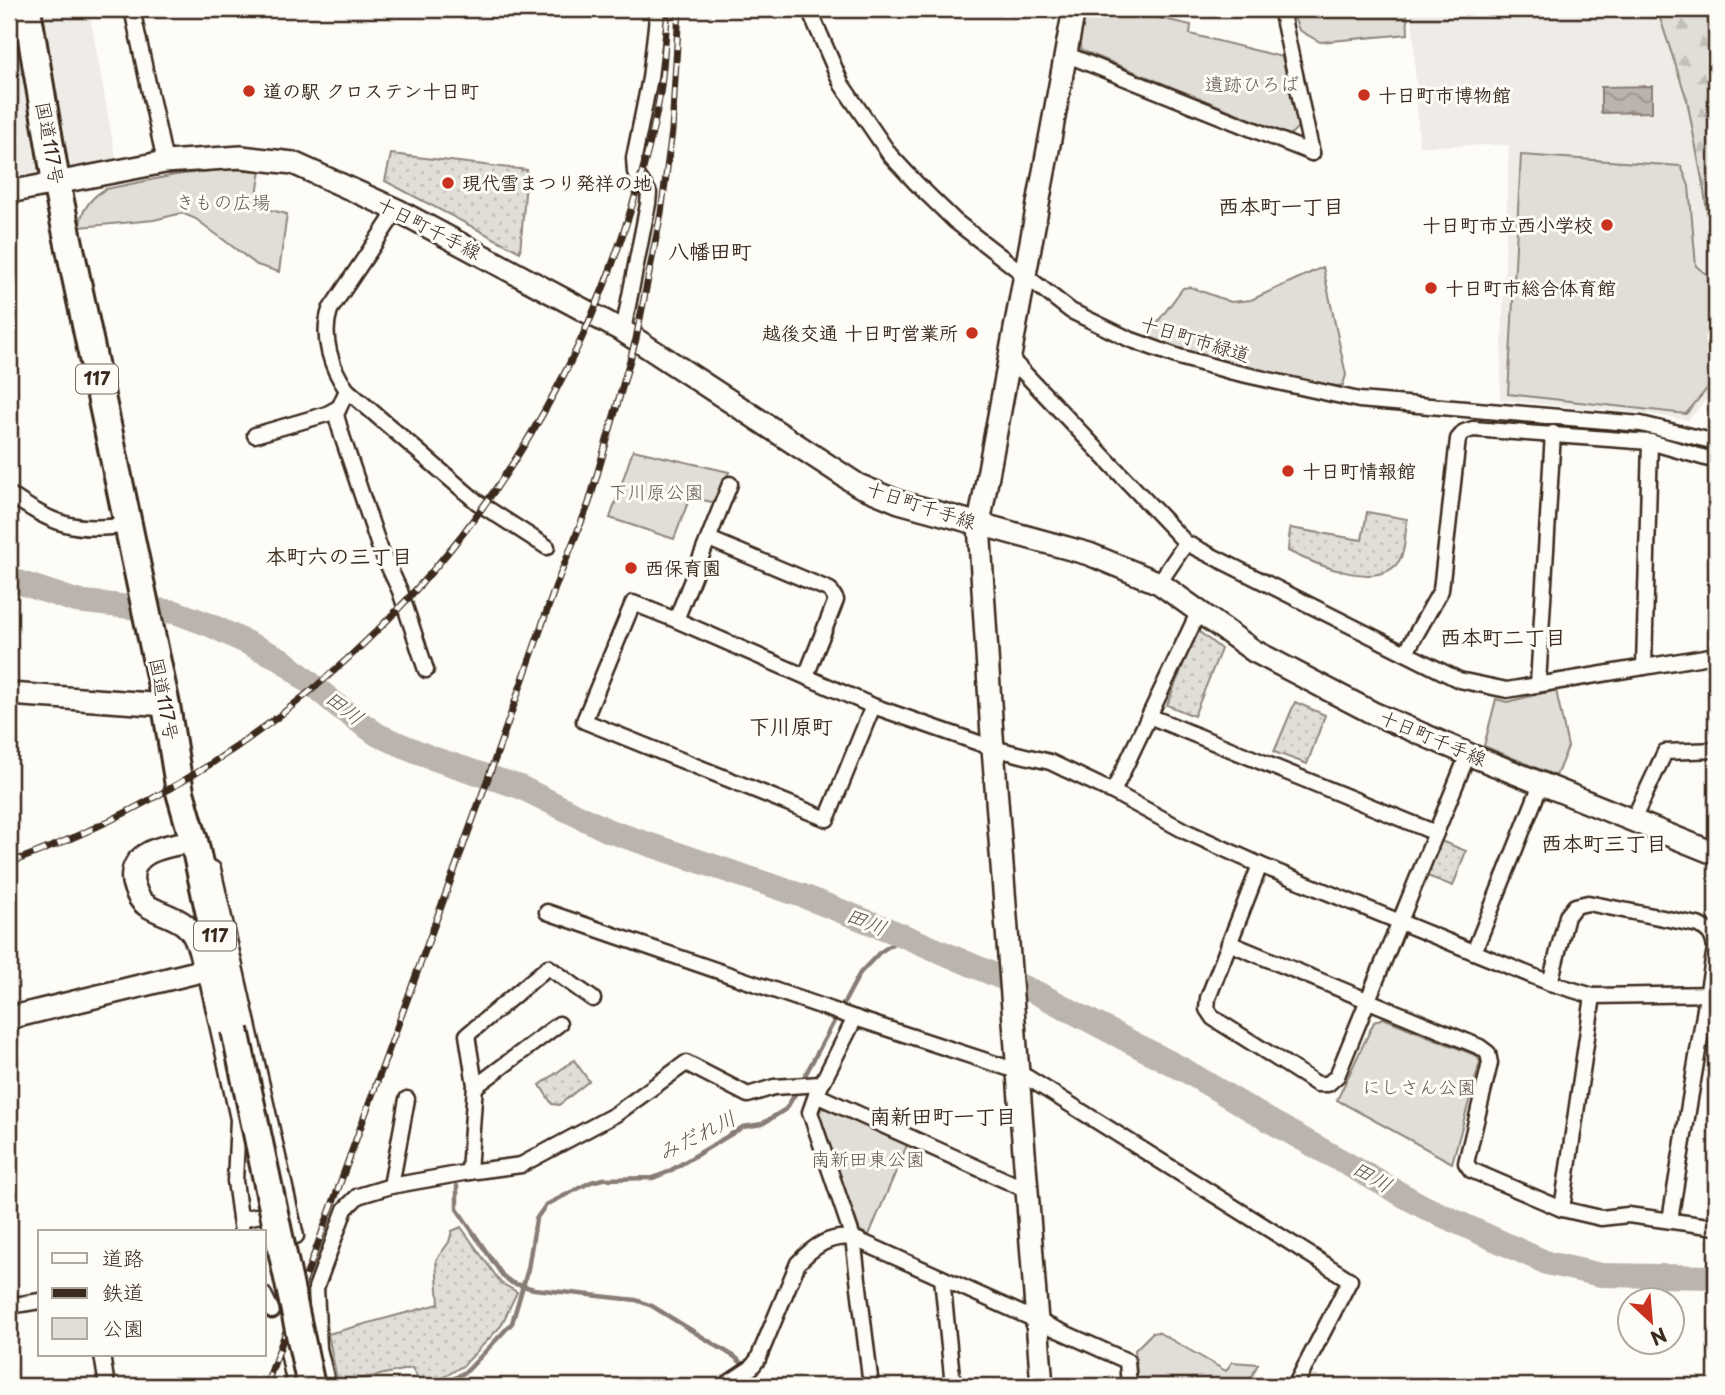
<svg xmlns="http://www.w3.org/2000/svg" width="1725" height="1395" font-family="'Playpen Sans','Klee One',sans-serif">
<defs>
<pattern id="grass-dots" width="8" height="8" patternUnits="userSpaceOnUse" patternTransform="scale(1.75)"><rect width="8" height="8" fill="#e1ded7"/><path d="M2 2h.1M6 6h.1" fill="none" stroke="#c2bfb8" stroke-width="1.8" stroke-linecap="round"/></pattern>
<pattern id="forest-firs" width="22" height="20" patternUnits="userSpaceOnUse" patternTransform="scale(1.75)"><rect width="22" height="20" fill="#e1ded7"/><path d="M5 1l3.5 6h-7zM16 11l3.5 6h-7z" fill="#c2bfb8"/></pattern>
<pattern id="water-waves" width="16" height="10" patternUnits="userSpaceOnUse" patternTransform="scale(1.75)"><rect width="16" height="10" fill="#bbb4ad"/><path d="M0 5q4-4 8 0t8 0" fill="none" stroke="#99938c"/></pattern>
</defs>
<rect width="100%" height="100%" fill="#fdfcf7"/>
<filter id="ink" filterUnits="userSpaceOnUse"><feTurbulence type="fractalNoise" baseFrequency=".0143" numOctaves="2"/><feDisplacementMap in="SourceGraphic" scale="14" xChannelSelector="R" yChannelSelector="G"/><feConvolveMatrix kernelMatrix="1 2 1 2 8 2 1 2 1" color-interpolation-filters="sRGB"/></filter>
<g filter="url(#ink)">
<g fill="#efece7">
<path d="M9,9H89L118,171L9,192Z"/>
<path d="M1412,9H1657L1659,11L1687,100L1704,190L1714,260L1716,263V389L1688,420L1648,414L1500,400L1509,145L1419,146Z"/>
</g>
<g fill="url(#grass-dots)" stroke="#8e847a" stroke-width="2">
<path d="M391,154L527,170L520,252L385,181Z"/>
<path d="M1367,512L1407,519C1405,532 1406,550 1399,561C1379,592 1312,563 1288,551L1290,528L1362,540Z"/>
<path d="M1197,630L1221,649L1194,716L1167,705Z"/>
<path d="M1295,702L1325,715L1307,764L1274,752Z"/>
<path d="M1441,841L1466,851L1453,886L1427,876Z"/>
<path d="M574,1060L589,1081L559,1105L552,1104L540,1085Z"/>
<path d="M461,1227L501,1283L517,1292L501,1326L464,1365L441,1379L434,1386H423L412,1368L338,1384L328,1334L439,1304L436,1260L449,1242L452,1231Z"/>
</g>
<path fill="url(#forest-firs)" stroke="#8e847a" stroke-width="2" d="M1657,9H1708L1716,29V263L1714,260L1704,190L1687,100Z"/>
<g fill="#e1ded7" stroke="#8e847a" stroke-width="2">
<path d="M1086,9H1120L1191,25L1190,34L1282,57L1299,126L1290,135L1081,50L1079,44Z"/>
<path d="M1291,9H1407L1408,34L1320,42L1299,30Z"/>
<path d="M1521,155L1681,166L1689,186L1696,266L1716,282V378L1686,414L1508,394Z"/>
<path d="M228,169L261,171L255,206L287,214L279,272L257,265L196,219L182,213L154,220L80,227C80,211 92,196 106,189L175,175Z"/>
<path d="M1323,267L1346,375L1343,385L1337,386C1271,376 1209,359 1145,339L1183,288L1190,287L1231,302L1251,300Z"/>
<path d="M633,450L729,472L716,503L690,497L674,539L610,518Z"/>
<path d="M1556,690L1568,747L1556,776L1484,746L1496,699L1507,702Z"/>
<path d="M1383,1018L1477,1056L1480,1062L1452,1163L1337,1100L1374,1022Z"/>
<path d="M824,1105L908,1143L869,1235L860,1231L818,1114Z"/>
<path d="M1158,1332L1226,1371L1232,1362L1258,1364L1247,1386H1138L1135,1350L1152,1333Z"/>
</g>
<path fill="url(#water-waves)" stroke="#887d74" stroke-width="2" d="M1652,86V112L1601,113V87Z"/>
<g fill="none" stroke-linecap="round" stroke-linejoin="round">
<g stroke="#887d74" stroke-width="4.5">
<path d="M802,1081L860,973L879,953L904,936"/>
<path d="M457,1186V1209L503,1276L512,1283L534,1289L636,1300L652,1306L735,1357L746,1367"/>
<path d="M752,1372L769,1386"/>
<path d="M443,1386L468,1370L512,1323L528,1269L536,1219L546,1205L591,1182L603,1179L653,1178L668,1172L743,1127L762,1124L786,1109L798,1089"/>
</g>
<path stroke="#bbb4ad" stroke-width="24" d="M9,579L76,601L175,612L210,625L281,659L344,711L378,735L432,758L520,787L609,831L803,896L904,936L1037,993L1186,1071L1270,1121L1424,1207L1547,1263L1601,1275L1716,1277"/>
<g stroke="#3b2a1e" stroke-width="19">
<g id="street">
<path d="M132,9L165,162"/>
<path d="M809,9L842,85L890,155L916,183L955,221L1071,311L1129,339L1179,357L1233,372L1359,400L1641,424L1716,442"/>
<path d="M1281,9L1312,153"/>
<path d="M1065,54L1312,153"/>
<path d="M397,210L330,310C321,337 331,368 347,390L477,502L547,547"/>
<path d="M623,331L648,204L649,193L635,172L634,158L650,78L658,9"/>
<path d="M1010,358L1186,543L1459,680L1507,690L1716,655"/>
<path d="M347,390L336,415L342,436L379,546L400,591L426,670"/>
<path d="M255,435L327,414L338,408"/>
<path d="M9,494C53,524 73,533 128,525"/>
<path d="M709,539L830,590L836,600L806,676"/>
<path d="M1159,583L1186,543"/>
<path d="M676,620L730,484"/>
<path d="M1406,652L1441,590L1458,439L1464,432L1473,429L1650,442L1716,461"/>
<path d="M1644,667L1650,442"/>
<path d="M1538,684L1553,433"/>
<path d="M873,706L827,819L584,721L633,603L676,620L873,706L993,748L1050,762L1113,792L1185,831L1260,865L1550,983L1593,996L1716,994"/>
<path d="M1149,716L1436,833"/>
<path d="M1113,792L1199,611"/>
<path d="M1633,820L1665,752L1716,750"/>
<path d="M1260,865L1208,998L1207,1009L1213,1018L1317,1084H1328L1337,1076L1468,754"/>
<path d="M213,869L296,1236"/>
<path d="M547,912L855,1018L1017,1071L1350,1280L1295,1386"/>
<path d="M1229,943L1480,1047L1488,1053L1490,1063L1466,1163L1471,1170L1562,1209L1601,1218L1628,1215L1716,1227"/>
<path d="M1474,952L1541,784"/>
<path d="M205,970L238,1119L235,1181L242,1232"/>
<path d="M1550,983L1567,916L1575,906L1588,903L1698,925C1709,930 1713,935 1715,948L1670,1220"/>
<path d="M855,1018L816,1095L810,1112L853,1238L871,1386"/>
<path d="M475,1087L559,1024"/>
<path d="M816,1095L1027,1190"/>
<path d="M469,1172L475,1085L467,1035L548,967L593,999"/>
<path d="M391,1186L407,1099"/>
<path d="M1562,1209L1593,996"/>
<path d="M240,1219L278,1212"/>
<path d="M942,1278L953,1386"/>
<path d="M264,1295L272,1311"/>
<path d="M9,1306L40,1301"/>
<path d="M287,1347L295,1386"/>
<path d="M102,1355L107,1386"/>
<path d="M328,1386L319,1348L316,1288L345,1209L358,1196L391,1186L469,1172L521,1165L616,1114L686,1063L748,1095L774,1087L821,1084"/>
<path d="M724,1386L751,1368L758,1359L798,1263C814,1246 830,1235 853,1238L1127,1361L1129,1386"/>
</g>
</g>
<g stroke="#3b2a1e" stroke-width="26">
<g id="secondary">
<path d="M9,192L165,162L241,157L293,163L397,210L623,331L858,485L899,502L1089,554L1159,583L1254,651L1375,714L1468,754L1716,854"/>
<path d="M9,694L166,705"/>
<path d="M9,1018L205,970C200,955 198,936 185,925C174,916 158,913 146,905C139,900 135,890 133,882C128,849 172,845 194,841"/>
<path d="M1042,1386L992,735L979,524L1074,9"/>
</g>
</g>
<g stroke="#3b2a1e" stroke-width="32">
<path id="highway" d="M27,9L56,182L166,705L180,792L194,841L235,1030"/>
</g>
<use href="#street" stroke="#fdfcf7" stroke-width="14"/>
<use href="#secondary" stroke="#fdfcf7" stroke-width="21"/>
<use href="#highway" stroke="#fdfcf7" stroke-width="26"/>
<g stroke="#3b2a1e" stroke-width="7">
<g id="rail">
<path d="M9,863C288,763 509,544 612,265C632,210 650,153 660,94C664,66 665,37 668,9"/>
<path d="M266,1386L495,759L556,585L589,503L636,339L661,213L672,131L679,9"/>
</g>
</g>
<use href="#rail" stroke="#fdfcf7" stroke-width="4.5" stroke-dasharray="13" stroke-linecap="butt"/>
<g stroke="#3b2a1e" stroke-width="32" stroke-linecap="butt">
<path id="highway-bridge" d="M235,1030L311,1386"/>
</g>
<use href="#highway-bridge" stroke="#fdfcf7" stroke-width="26"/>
</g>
</g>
<g fill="#c8321e" stroke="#fdfcf7" stroke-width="2.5">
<circle cx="249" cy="91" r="7"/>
<circle cx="1364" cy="95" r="7"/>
<circle cx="448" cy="183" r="7"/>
<circle cx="1607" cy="225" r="7"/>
<circle cx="1431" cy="288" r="7"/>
<circle cx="972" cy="333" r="7"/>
<circle cx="1288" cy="471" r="7"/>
<circle cx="631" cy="568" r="7"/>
</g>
<g text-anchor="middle" stroke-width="6" stroke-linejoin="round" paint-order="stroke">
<g fill="#fdfcf7" stroke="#75695f" stroke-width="2">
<rect x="76" y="364.5" width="42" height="29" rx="5"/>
<rect x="194" y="921.5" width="42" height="29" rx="5"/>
</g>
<g font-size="18" font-weight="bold" fill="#3b2a1e">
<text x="97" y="385">117</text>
<text x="215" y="942">117</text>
</g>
<g font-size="19" fill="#64574c" stroke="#fdfcf7">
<text x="1252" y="91">遺跡ひろば</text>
<text x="223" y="209">きもの広場</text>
<text x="656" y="499">下川原公園</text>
<text x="1419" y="1094">にしさん公園</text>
<text x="868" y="1166">南新田東公園</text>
</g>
<g font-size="19" font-weight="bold" fill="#3b2a1e" stroke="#fdfcf7" text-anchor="start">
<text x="263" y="98">道の駅 クロステン十日町</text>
<text x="1378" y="102">十日町市博物館</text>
<text x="462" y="190">現代雪まつり発祥の地</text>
<text x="1593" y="232" text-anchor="end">十日町市立西小学校</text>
<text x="1445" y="295">十日町市総合体育館</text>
<text x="958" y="340" text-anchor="end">越後交通 十日町営業所</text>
<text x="1302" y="478">十日町情報館</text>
<text x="645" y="575">西保育園</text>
</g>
<g font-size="19" fill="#3b2a1e" stroke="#fdfcf7">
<text transform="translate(50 143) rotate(80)" y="7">国道117号</text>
<text transform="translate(429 228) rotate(27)" y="7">十日町千手線</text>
<text transform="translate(1195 339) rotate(17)" y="7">十日町市緑道</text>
<text transform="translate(921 505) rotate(18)" y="7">十日町千手線</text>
<text transform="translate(164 699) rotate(79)" y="7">国道117号</text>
<text transform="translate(1433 738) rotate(23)" y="7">十日町千手線</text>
</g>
<g font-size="21" font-weight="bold" fill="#3b2a1e" stroke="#fdfcf7">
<text x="1281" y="214">西本町一丁目</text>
<text x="710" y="259">八幡田町</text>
<text x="339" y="564">本町六の三丁目</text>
<text x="1503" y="645">西本町二丁目</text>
<text x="791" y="734">下川原町</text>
<text x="1604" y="851">西本町三丁目</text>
<text x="943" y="1124">南新田町一丁目</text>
</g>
<g font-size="21" font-style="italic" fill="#615349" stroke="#fdfcf7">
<text transform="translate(344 708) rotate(38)" y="7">田川</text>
<text transform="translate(866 922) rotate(22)" y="7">田川</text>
<text transform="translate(697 1136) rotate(-27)" y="7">みだれ川</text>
<text transform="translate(1372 1177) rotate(30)" y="7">田川</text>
</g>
</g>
<rect width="1725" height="1395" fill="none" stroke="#fdfcf7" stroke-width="35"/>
<rect x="18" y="18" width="1690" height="1360" fill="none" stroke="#3b2a1e" stroke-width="2.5" filter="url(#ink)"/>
<rect x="38" y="1230" width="228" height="126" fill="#fdfcf7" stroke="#afa8a0" stroke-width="2"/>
<rect x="52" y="1253" width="35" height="10" fill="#fdfcf7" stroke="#afa8a0" stroke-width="2"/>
<text x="102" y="1266" font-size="21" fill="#3b2a1e">道路</text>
<rect x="52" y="1288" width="35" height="10" fill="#3b2a1e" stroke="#afa8a0" stroke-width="2"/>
<text x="102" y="1300" font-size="21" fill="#3b2a1e">鉄道</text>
<rect x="52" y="1318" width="35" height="21" fill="#e1ded7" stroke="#afa8a0" stroke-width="2"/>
<text x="102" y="1336" font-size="21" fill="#3b2a1e">公園</text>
<g transform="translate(1651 1321) rotate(154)"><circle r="33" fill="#fdfcf7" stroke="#afa8a0" stroke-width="2"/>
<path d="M0-5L12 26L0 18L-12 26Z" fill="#c8321e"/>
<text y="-10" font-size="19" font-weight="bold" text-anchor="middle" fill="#3b2a1e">N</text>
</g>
</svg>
